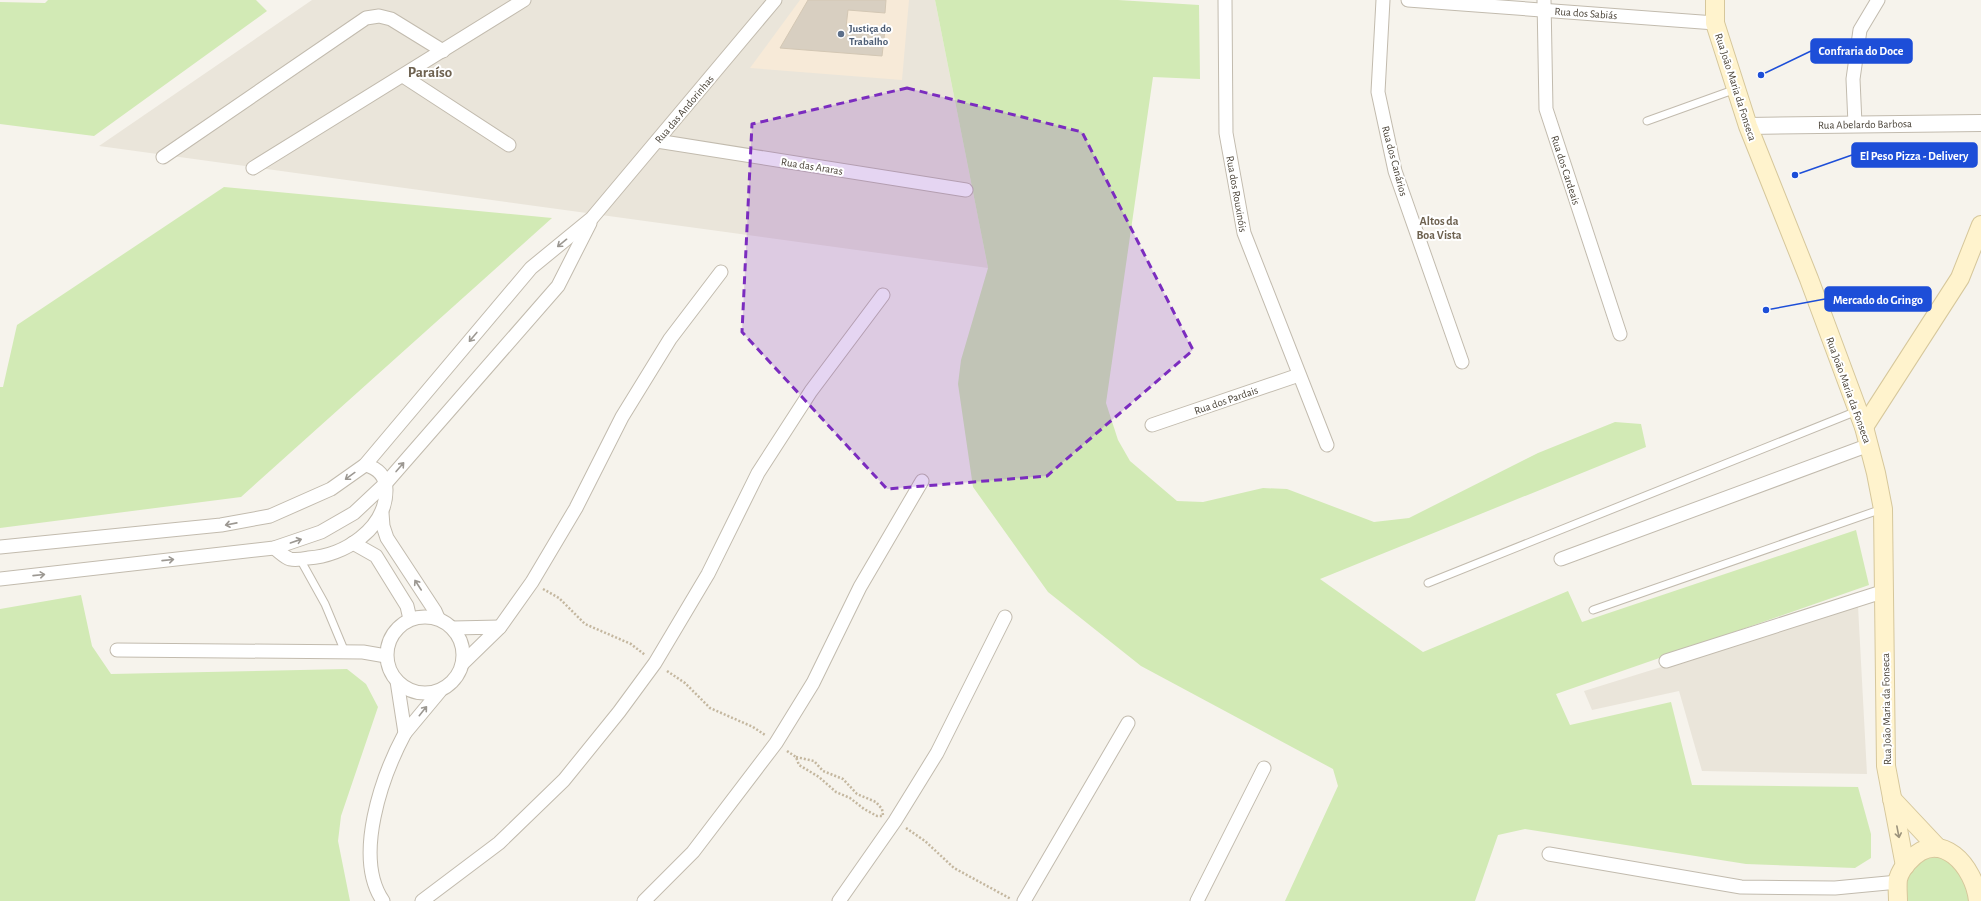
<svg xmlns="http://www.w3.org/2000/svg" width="1981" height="901" font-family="'Alegreya Sans',sans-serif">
<rect width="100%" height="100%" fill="#f6f3ec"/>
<g fill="#eae5da">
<path d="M312,0H935L988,268L99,146Z"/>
<path d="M1858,606L1867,774L1702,771L1679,691L1592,710L1584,691Z"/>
</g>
<path fill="#f7ead8" d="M800,0H909L902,80L750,68Z"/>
<g fill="#d2eab5">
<path d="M48,0H256L267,11L94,136L0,124V2L45,3Z"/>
<path d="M935,0H1118L1199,5L1200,79L1153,77L1106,403L1118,440L1130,461L1177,501L1203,502L1263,488L1287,489L1374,522L1409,518L1538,453L1615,422L1641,424L1646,447L1320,579L1423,652L1568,591L1582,622L1856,530L1869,585L1556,694L1570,725L1671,702L1692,785L1858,787L1871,834V858L1855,868L1746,864L1525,829L1498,835L1475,901H1285L1338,786L1333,769L1141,666L1048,592L973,487L958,384L961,360L988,268Z"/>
<path d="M224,187L552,218L241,497L0,528V387H3L17,325Z"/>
<path d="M81,595L92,646L111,674L347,669L366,684L378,707L341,816L338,841L350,901H0V609Z"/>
<path d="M1938,857C1962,862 1964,882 1970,901H1905C1905,877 1909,858 1938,857Z"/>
</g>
<path fill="#d8cfc1" stroke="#d3c7b4" d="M808,0H886L885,13L848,10L846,27L885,30L882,56L780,48Z"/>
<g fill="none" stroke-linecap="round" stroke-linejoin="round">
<g stroke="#c2bbae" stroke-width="9">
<g id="service">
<path d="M1647,121L1736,89"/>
<path d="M300,559L325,604L345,652"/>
<path d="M1428,583L1857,411"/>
<path d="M1593,610L1882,509"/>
</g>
</g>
<g stroke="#c2bbae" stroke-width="15">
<g id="minor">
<path d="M1225,0L1226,133L1244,233L1327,445"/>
<path d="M1383,0L1378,92L1395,171L1462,362"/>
<path d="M1408,0L1715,23"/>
<path d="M1544,0L1546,109L1620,334"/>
<path d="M403,76L509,145"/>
<path d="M1855,124L1853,79L1860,30L1878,0"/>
<path d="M657,141L966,190"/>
<path d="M163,157L366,18L379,16L391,19L443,51"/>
<path d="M253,168L524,0"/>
<path d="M1152,425L1299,375"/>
<path d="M382,513L383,526L387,538L435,611L438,618"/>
<path d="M353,543L376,556L407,606L410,619"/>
<path d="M0,547L221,525L270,516L331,489L365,465L531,268L592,218L775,0"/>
<path d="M274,548C279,551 284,557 290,559C295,560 303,559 308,558C344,556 386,529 386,490C386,476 378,468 365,465"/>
<path d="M1561,559L1869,445"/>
<path d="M0,579L274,548L321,532L354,513L386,483L558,286L590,223"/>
<circle cx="425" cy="655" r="38"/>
<path d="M500,627L532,582L576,508L622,417L670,339L721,272"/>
<path d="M453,628L500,627L463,663"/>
<path d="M117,650L363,652L386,656"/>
<path d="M1666,661L1885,591"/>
<path d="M397,681L405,733L440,691"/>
<path d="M1549,854L1741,887L1835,888L1898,882"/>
<path d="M383,901C353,857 382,776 405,733"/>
<path d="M422,901L499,843L564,780L619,712L655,663L708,574L758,473L811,391L883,295"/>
<path d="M644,901L693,852L776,743L813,683L860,587L922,481"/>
<path d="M839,901L895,821L937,753L1005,617"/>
<path d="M1024,901L1128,723"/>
<path d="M1197,901L1264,768"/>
</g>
</g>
<g stroke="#c2bbae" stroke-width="18">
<path id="tertiary" d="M1748,126L1981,123"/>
</g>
<g stroke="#d6c79b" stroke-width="20">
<g id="secondary">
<path d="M1715,0V23L1748,126L1809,279L1864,427L1876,473L1883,509L1886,766L1905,866"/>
<path d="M1864,427L1960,278L1981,225"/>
<path d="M1892,799L1938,848"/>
<path d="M1898,901C1898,894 1897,886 1898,879C1900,872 1904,866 1909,861C1940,826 1975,867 1978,901"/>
</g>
</g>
<g stroke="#c4b79f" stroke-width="2.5" stroke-dasharray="2 2" stroke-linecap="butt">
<path d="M543,589L559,598L585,624L631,644L645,655"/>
<path d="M667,671L685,683L710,708L753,727L765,735"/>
<path d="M787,751L796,757L799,765L819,777L836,792L850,798L864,809L877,816H882"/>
<path d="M796,757L814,761L823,771L843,779L857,794L876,802L882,809L883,815"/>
<path d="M906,828L925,841L954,868L1011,899"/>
</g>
<use href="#service" stroke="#fff" stroke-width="7"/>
<use href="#minor" stroke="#fff" stroke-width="13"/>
<use href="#tertiary" stroke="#fff" stroke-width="16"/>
<use href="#secondary" stroke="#fff3cd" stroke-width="18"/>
</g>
<defs><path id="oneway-shaft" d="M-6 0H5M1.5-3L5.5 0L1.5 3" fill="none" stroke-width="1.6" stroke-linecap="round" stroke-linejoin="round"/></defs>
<g stroke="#9c9892">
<use href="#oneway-shaft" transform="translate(562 243) rotate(141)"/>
<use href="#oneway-shaft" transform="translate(473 337) rotate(130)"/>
<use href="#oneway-shaft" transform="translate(400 467) rotate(-49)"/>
<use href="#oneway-shaft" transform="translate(350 476) rotate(144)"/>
<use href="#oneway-shaft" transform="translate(231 524) rotate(169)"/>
<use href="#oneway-shaft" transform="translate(296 541) rotate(-19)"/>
<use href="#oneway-shaft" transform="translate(168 560) rotate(-6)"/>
<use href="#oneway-shaft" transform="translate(39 575) rotate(-6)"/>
<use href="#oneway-shaft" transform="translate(418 585) rotate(-123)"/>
<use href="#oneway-shaft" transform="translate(423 711) rotate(-51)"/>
</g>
<use stroke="#9c937c" href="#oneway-shaft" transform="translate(1898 832) rotate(79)"/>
<path fill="#7b2cbf" fill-opacity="0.2" stroke="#7b2cbf" stroke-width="3" stroke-dasharray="8 5" stroke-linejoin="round" d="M907,88L1082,132L1193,350L1047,476L887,489L742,332L752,124Z"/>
<circle fill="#5c6f8a" stroke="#fff" stroke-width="1.5" cx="841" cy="34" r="4"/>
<g text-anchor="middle" stroke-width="4" stroke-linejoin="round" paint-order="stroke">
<g font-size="11" fill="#4b4439" stroke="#fff">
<text transform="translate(1586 13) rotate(4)" y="4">Rua dos Sabiás</text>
<text transform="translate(1736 87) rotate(72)" y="4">Rua João Maria da Fonseca</text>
<text transform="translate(684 109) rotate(-50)" y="4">Rua das Andorinhas</text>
<text transform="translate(1865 124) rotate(-1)" y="4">Rua Abelardo Barbosa</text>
<text transform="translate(1395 161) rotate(75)" y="4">Rua dos Canários</text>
<text transform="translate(812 166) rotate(9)" y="4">Rua das Araras</text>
<text transform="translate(1566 170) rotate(72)" y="4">Rua dos Cardeais</text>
<text transform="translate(1237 194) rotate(80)" y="4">Rua dos Rouxinóis</text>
<text transform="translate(1849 390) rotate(70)" y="4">Rua João Maria da Fonseca</text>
<text transform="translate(1226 400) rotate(-19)" y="4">Rua dos Pardais</text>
<text transform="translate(1886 709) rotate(-91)" y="4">Rua João Maria da Fonseca</text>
</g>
<g font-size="11" font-weight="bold" fill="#4e5e75" stroke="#fff" text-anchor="start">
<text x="849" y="32">Justiça do<tspan x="849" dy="13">Trabalho</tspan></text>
</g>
<g font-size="12" font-weight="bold" fill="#6e6250" stroke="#fff">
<text x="1439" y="225">Altos da<tspan x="1439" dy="14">Boa Vista</tspan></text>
</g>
<g font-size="15" font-weight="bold" fill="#6e6250" stroke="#fff">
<text x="430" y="77">Paraíso</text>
</g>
</g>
<path fill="none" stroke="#1d4ed8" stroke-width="1.5" d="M1761 75L1811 51M1795 175L1852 155M1766 310L1825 299"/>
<g fill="#1d4ed8" stroke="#fff" stroke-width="1.5">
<circle cx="1761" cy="75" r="4"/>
<circle cx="1795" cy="175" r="4"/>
<circle cx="1766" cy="310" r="4"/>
</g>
<g fill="#1d4ed8" stroke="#1d4ed8" stroke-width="1.5">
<rect x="1811" y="39" width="101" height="24" rx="4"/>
<rect x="1852" y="143" width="125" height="24" rx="4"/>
<rect x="1825" y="287" width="106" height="24" rx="4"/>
</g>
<g font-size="12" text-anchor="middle" font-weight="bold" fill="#fff">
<text x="1861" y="55">Confraria do Doce</text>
<text x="1914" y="160">El Peso Pizza - Delivery</text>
<text x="1878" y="304">Mercado do Gringo</text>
</g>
</svg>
